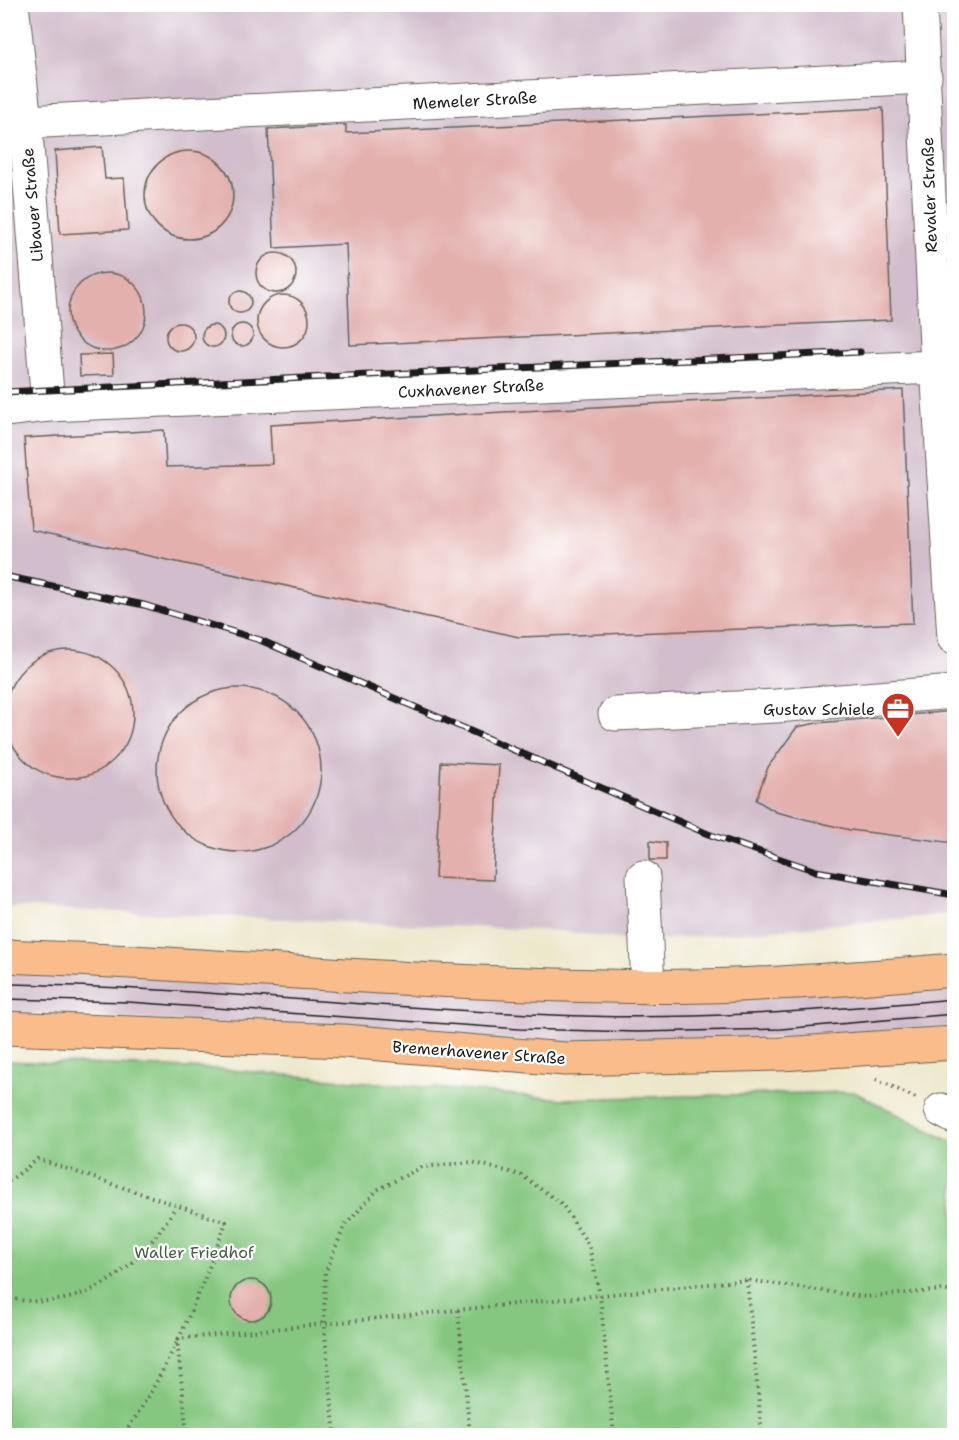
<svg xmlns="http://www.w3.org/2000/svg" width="959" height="1440" font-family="'Shantell Sans',sans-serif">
<rect width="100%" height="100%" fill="#fff"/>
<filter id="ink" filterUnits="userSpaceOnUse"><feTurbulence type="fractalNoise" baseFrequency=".0167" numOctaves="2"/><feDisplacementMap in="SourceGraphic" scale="12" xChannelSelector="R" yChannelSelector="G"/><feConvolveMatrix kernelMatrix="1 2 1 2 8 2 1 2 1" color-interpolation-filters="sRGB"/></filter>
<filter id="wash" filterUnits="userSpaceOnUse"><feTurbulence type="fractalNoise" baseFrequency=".008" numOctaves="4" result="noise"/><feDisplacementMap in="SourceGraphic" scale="24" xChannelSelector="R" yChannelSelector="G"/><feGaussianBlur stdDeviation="1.35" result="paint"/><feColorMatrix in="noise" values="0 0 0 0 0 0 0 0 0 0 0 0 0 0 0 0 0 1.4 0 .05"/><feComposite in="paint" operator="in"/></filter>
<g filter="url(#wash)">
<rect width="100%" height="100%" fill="#ece7ca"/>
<g fill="#d1bdcb">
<path d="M5,5H954V914L636,942L561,931L5,907Z"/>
<path d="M5,970L954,986V1027L614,1046L5,1012Z"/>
</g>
<path fill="#85c780" stroke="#50724e" stroke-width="1.5" d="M5,1061L217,1069L563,1099L854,1092L954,1143V1435H5Z"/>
<g id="blocks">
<g fill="#e3b0ad">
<path d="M946,4H954V118H953Z"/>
<path d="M883,108L891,320L350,345L346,244L274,248L268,129L346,125V133Z"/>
<path d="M102,147L105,179L124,178L128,230L60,234L55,151Z"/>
<circle cx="189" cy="195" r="44"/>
<circle cx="276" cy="273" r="20"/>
<circle cx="107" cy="312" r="39"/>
<circle cx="240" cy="302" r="11"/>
<circle cx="283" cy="321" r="26"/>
<circle cx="180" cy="337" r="14"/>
<circle cx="242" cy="335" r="11"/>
<circle cx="213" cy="336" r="11"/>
<path d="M113,354L114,375L80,376L79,355Z"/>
<path d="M903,390L913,623L519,637L31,530L24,438L164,430L166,467L272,464L270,425Z"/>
<circle cx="69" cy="714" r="64"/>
<circle cx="239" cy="770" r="82"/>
<path d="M954,711V843L850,830L776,812L756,800L768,767L797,727L817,723Z"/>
<path d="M441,762L499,765L493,880L435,878Z"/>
<path d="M650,841L666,843V860H650Z"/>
<circle cx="251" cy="1300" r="20"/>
</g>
</g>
</g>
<g filter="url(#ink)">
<use href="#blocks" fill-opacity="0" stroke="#656359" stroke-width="1.5"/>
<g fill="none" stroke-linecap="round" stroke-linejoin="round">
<g stroke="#656359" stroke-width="35">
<g id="minor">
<path d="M12,4L25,122L48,405"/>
<path d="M920,4L937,367L954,638"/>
<path d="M25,122L925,77"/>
<path d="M4,410L48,405L937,367"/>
<path d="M615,714L776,706L954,692"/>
<path d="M643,877L648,987"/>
<path d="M941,1110L954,1117"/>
</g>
</g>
<g stroke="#656359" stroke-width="35">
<g id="major">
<path d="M4,956C205,963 405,983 606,986C722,989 839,980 954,970"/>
<path d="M4,1028L344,1041L565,1059L781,1054L954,1043"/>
</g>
</g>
<g stroke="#656359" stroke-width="4" stroke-dasharray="1.5 4.5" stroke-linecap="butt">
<path d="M876,1079L916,1098"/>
<path d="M4,1185L38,1159L226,1222C200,1295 168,1371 123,1436"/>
<path d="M747,1280L762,1436"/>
<path d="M4,1297C83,1316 138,1270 176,1206"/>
<path d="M458,1310L470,1436"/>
<path d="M177,1339L747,1280L866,1297L944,1290L954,1293"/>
<path d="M177,1339L187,1436"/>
<path d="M335,1436L324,1324L325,1273L344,1227L377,1190L422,1167L472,1162L521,1175L562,1204L589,1246L600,1295L614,1436"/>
<path d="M457,1436L470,1432L518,1436"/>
</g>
<use href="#minor" stroke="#fff" stroke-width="33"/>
<use href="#major" stroke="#f9bc8a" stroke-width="33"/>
<g stroke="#1c1c1c" stroke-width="1.5">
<path d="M4,984C188,987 370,1008 554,1015C688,1021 821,1011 954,999"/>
<path d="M4,999L128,1002L519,1029L638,1032L781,1029L954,1014"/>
</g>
<g stroke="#1c1c1c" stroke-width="7">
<g id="rail">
<path d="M4,392L860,352"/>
<path d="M4,576L144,605L260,640L708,834L816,871L954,895"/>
</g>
</g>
<use href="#rail" stroke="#fff" stroke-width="4.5" stroke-dasharray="14" stroke-linecap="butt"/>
</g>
</g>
<defs>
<g id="office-pin" transform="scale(1.725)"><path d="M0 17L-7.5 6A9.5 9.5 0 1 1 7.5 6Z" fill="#c8321e" stroke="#fff"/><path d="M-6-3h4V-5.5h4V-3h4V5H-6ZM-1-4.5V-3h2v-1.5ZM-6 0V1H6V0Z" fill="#fff"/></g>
</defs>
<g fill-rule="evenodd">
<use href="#office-pin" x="898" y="709"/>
</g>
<g text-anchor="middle" stroke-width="4.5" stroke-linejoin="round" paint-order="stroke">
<g font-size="16" fill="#1c1c1c" stroke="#fff">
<text transform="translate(475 100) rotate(-3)" y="6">Memeler Straße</text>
<text transform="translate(929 195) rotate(-92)" y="6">Revaler Straße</text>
<text transform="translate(32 205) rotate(-95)" y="6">Libauer Straße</text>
<text transform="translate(471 388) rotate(-3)" y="6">Cuxhavener Straße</text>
<text transform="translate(479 1052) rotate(4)" y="6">Bremerhavener Straße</text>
</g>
<g font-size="16" fill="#1c1c1c" stroke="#fff" text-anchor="end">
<text x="875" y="715">Gustav Schiele</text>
</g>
<g font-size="16" fill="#466044" stroke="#fff">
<text x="194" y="1258">Waller Friedhof</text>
</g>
</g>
<rect width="959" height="1440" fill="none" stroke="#fff" stroke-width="24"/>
</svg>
